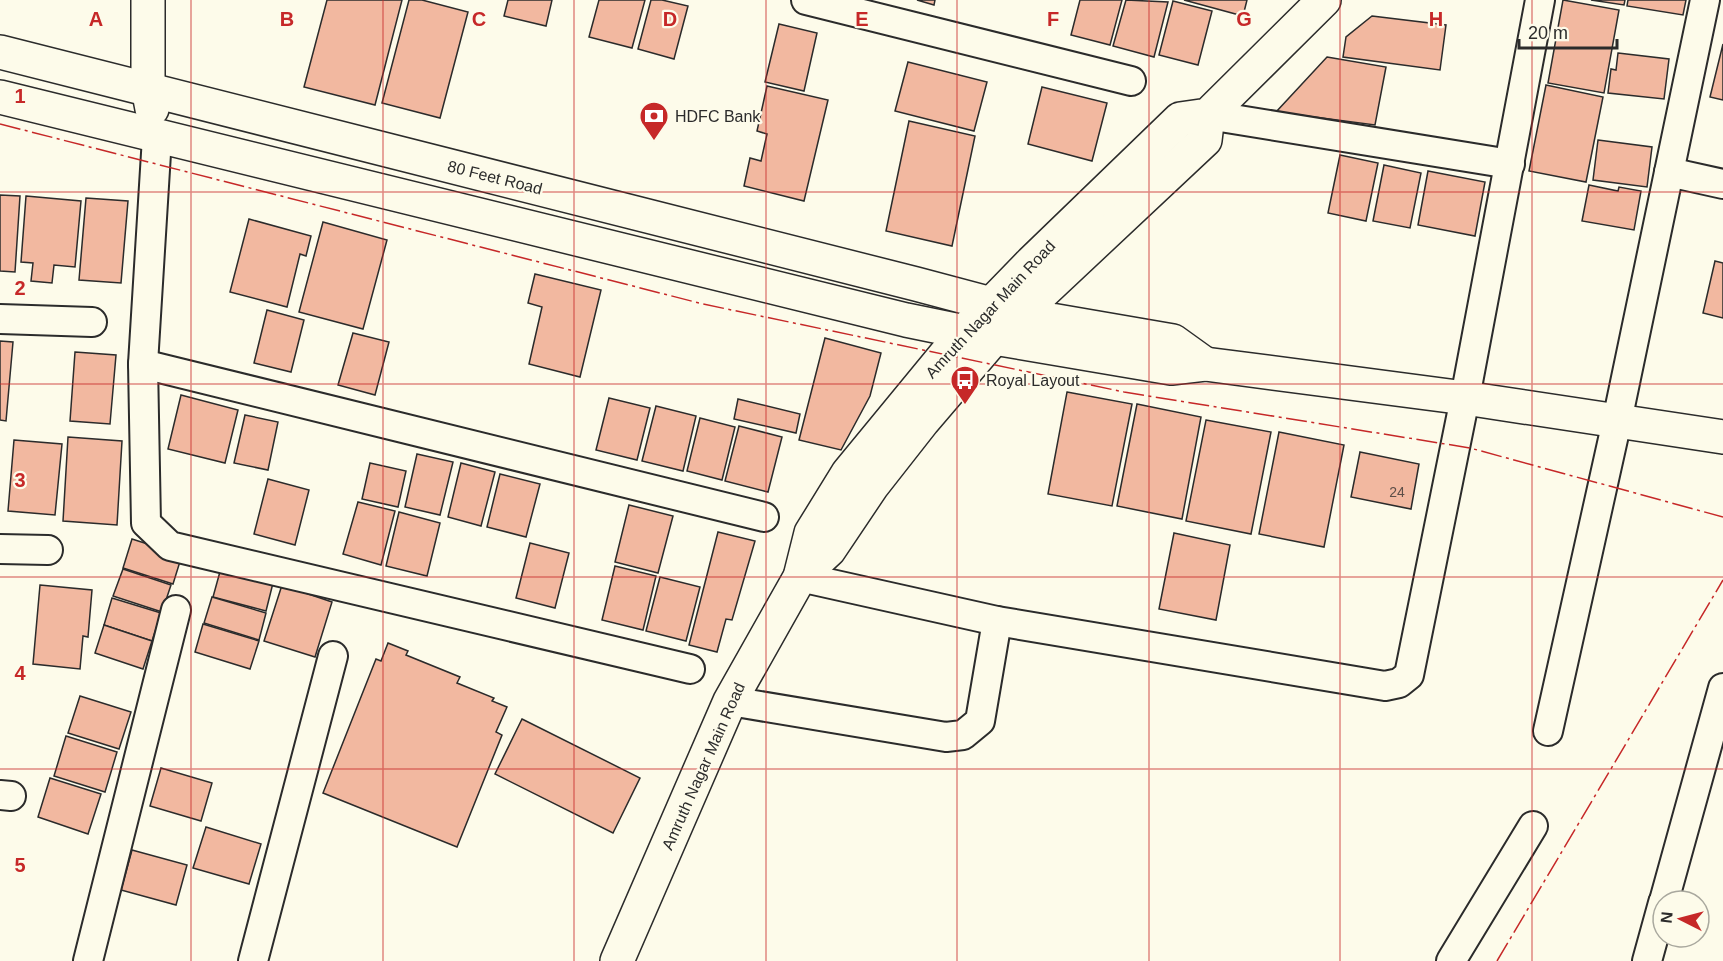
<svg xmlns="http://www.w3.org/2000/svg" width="1723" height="961" font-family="Helvetica,sans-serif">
<rect width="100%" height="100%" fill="#fdfbea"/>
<g fill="#f2b8a0" stroke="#2b2b2b" stroke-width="1.5">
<path d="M327,0H402L375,105L304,87Z"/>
<path d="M409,0H422L468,12L440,118L382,103Z"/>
<path d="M508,0H552L546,26L504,16Z"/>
<path d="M599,0H645L632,48L589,37Z"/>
<path d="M651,0H662L688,6L674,59L638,49Z"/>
<path d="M917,0H935L934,5Z"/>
<path d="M1080,0H1122L1110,45L1071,35Z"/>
<path d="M1126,0L1168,2L1154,57L1113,46Z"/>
<path d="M1184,0H1247L1243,16Z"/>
<path d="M1563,0L1619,10L1604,93L1548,83Z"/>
<path d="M1591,0H1625L1624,5Z"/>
<path d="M1628,0H1686L1683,15L1627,6Z"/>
<path d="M1173,1L1212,11L1198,65L1159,55Z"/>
<path d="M1372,16L1446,25L1440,70L1343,57L1346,37Z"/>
<path d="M779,24L817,33L804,91L765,82Z"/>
<path d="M1723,44V100L1710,97Z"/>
<path d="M1618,53L1669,59L1664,99L1608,93L1611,69L1616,70Z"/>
<path d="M1327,57L1386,67L1375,125L1276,112Z"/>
<path d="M908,62L987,82L974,131L895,111Z"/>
<path d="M1546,85L1603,97L1586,182L1529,171Z"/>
<path d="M767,86L828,100L804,201L744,186L750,158L761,161L767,134L757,131Z"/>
<path d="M1042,87L1107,103L1092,161L1028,144Z"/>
<path d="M909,121L975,136L952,246L886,231Z"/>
<path d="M1598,140L1652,147L1647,187L1593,180Z"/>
<path d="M1340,155L1378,163L1366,221L1328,213Z"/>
<path d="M1384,165L1421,173L1410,228L1373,221Z"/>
<path d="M1428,171L1485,182L1475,236L1418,225Z"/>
<path d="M1589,185L1618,191L1619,187L1641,191L1634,230L1582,221Z"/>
<path d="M0,195L20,196L15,272L0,271Z"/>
<path d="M26,196L81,201L75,267L54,265L52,283L31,281L33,263L21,262Z"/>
<path d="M86,198L128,201L121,283L79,280Z"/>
<path d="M249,219L311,236L306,256L300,254L287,307L230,292Z"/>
<path d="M323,222L387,240L363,329L299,312Z"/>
<path d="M1715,261L1723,263V318L1703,313Z"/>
<path d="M535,274L601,290L580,377L529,364L542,307L528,303Z"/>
<path d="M267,310L304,320L291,372L254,363Z"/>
<path d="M353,333L389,342L375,395L338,385Z"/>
<path d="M825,338L881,353L870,396L841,450L799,440Z"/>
<path d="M0,341L13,342L6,421L0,420Z"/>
<path d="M75,352L116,355L110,424L70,421Z"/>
<path d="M1067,392L1132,404L1112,506L1048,494Z"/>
<path d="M181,395L238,410L225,463L168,449Z"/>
<path d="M609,398L650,408L637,460L596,450Z"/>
<path d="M738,399L800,414L796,433L734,419Z"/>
<path d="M1137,404L1201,417L1182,519L1117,506Z"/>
<path d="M656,406L696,416L683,471L642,461Z"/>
<path d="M245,415L278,422L268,470L234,463Z"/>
<path d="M700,418L735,427L722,480L687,471Z"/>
<path d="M1206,420L1271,432L1251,534L1186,521Z"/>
<path d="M739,426L782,437L768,492L725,481Z"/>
<path d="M1279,432L1344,445L1324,547L1259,534Z"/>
<path d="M68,437L122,441L117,525L63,521Z"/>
<path d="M14,440L62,444L55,515L8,511Z"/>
<path d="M1360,452L1419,464L1411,509L1351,497Z"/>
<path d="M417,454L453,462L440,515L405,507Z"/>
<path d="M370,463L406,471L398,507L362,499Z"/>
<path d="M461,463L495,472L481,526L448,517Z"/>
<path d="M500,474L540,484L526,537L487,527Z"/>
<path d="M268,479L309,490L295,545L254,534Z"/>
<path d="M358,502L395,511L381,565L343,554Z"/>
<path d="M629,505L673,516L658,573L615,562Z"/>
<path d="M399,512L440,523L427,576L386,566Z"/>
<path d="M718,532L755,541L732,620L726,619L717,652L689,645Z"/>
<path d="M1174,533L1230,545L1216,620L1159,609Z"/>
<path d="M132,539L182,555L173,584L123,568Z"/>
<path d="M530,543L569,553L555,608L516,598Z"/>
<path d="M615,566L656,576L643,630L602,620Z"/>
<path d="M221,568L273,583L266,611L213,597Z"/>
<path d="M123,569L171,585L162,612L113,596Z"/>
<path d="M660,577L700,587L686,641L646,631Z"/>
<path d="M40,585L92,590L88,637L83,636L80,669L33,664Z"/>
<path d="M282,585L332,602L315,657L264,641Z"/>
<path d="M212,597L266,613L259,640L204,623Z"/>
<path d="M112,598L161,613L152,641L104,625Z"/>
<path d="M203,624L259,641L250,669L195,652Z"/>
<path d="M104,625L152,641L143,669L95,653Z"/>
<path d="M388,643L408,651L406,655L460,677L457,683L494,698L492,701L507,707L496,732L502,735L457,847L323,793L376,659L381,661Z"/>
<path d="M80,696L131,712L119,749L68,733Z"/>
<path d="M522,719L640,778L613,833L495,774Z"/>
<path d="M66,736L117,752L105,792L54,776Z"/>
<path d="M161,768L212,783L201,821L150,806Z"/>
<path d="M50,778L101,794L88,834L38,817Z"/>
<path d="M206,827L261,844L249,884L193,868Z"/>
<path d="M132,850L187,865L176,905L121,890Z"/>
</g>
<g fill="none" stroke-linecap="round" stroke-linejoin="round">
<g stroke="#2b2b2b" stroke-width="32">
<g id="street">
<path d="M806,0L1131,81"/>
<path d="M1208,115L1510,164"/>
<path d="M157,137L143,364L146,523L170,546L690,669"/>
<path d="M1669,172L1723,184"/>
<path d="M0,319L92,322"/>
<path d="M143,364L764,517"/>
<path d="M0,549L48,550"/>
<path d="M800,577L997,621L1385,686L1399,683L1409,675L1465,398L1540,0"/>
<path d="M730,701L946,737L963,735L980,721L997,621"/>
<path d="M1548,731L1617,421L1705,0"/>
<path d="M0,795L11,796"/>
<path d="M1664,901L1723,688"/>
<path d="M88,961L176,610"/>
<path d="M253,961L333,656"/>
<path d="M1451,961L1533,826"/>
<path d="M1647,961L1663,903"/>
</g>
</g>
<g stroke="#2b2b2b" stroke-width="36">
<g id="secondary">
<path d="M148,0V88L152,109"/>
<path d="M0,52L916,284L1051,320L1173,341L1205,364"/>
<path d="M0,97L906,320L994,338L1171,368L1205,364L1465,398L1723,437"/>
<path d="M800,577L829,550L872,486L923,421L994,338L1205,140L1208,115"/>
<path d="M617,961L730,701L800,577L811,533L848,473L964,332L1032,262L1180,119L1208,115L1324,0"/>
</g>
</g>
<use href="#street" stroke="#fdfbea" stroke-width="28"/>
<use href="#secondary" stroke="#fdfbea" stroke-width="33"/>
<g stroke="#c62828" stroke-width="1.5" stroke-dasharray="21 4.5 3 4.5" stroke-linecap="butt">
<path d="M0,124L703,304L1124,392L1470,448L1723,517"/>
<path d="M1497,961L1723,580"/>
</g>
</g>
<path fill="none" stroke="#c62828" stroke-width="1.5" stroke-opacity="0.55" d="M191,0V961M383,0V961M574,0V961M766,0V961M957,0V961M1149,0V961M1340,0V961M1532,0V961M0,192H1723M0,384H1723M0,577H1723M0,769H1723"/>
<defs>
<g id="bank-pin" transform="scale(1.5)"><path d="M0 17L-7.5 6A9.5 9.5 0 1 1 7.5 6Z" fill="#c62828" stroke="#fdfbea"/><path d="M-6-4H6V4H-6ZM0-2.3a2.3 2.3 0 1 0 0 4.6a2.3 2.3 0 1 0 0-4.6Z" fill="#fff"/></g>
<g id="bus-pin" transform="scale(1.5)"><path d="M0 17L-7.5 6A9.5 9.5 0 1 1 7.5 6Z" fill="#c62828" stroke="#fdfbea"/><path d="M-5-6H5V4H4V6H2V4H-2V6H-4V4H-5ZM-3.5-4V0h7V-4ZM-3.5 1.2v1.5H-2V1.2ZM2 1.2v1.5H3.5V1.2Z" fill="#fff"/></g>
</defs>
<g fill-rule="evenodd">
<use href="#bank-pin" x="654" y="116"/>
<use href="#bus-pin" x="965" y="380"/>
</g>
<g text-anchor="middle" stroke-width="4.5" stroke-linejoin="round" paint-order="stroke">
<g font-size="14" fill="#5d4e48">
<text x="1397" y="497">24</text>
</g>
<g font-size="16" fill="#2b2b2b" stroke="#fdfbea" text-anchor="start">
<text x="675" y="122">HDFC Bank</text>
<text x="986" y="386">Royal Layout</text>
</g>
<g font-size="16" fill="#2b2b2b" stroke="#fdfbea">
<text transform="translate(495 177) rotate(14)" y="6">80 Feet Road</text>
<text transform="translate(990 309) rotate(-47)" y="6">Amruth Nagar Main Road</text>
<text transform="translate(703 766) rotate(-66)" y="6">Amruth Nagar Main Road</text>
</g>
</g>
<g font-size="20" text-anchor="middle" font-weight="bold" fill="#c62828" stroke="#fdfbea" stroke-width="4.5" stroke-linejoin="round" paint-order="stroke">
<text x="96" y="26">A</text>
<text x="287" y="26">B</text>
<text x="479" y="26">C</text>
<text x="670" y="26">D</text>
<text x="862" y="26">E</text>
<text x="1053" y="26">F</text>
<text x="1244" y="26">G</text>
<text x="1436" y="26">H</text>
<text x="20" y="103">1</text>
<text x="20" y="295">2</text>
<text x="20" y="487">3</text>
<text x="20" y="680">4</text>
<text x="20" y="872">5</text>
</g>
<g transform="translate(1681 919) rotate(276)"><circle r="28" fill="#fdfbea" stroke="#a9a89e" stroke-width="1.5"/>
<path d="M0-4.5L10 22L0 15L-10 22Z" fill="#c62828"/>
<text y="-9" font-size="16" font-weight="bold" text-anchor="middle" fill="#2b2b2b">N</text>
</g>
<path d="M1519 39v9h98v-9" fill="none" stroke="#2b2b2b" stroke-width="3"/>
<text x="1528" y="39" font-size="18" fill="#2b2b2b" stroke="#fdfbea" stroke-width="4.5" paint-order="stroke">20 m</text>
</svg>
